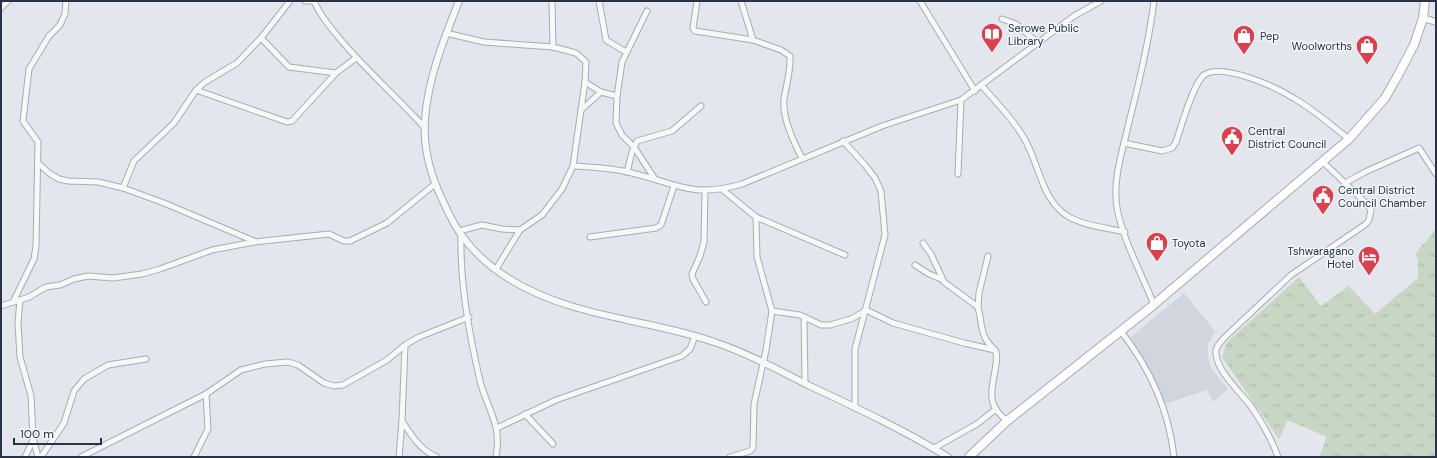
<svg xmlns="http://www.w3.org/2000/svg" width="1437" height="458" font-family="'DM Sans',sans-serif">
<defs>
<pattern id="grass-tufts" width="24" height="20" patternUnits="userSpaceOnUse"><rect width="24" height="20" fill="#c7d7c4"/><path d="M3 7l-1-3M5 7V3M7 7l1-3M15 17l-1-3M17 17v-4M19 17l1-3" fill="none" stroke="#abb9aa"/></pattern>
</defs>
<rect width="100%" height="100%" fill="#e3e6ec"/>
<path fill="#d1d5de" d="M1184,293L1215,331L1208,344V357L1211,368L1228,389L1213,402L1207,390L1165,404L1131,337Z"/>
<path fill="url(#grass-tufts)" d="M1436,229V457H1322L1320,455L1327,437L1288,420L1279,439L1222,357L1227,342L1299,277L1321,306L1349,286L1375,314L1418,278V259L1415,254Z"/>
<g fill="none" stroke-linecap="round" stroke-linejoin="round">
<g stroke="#a7acb7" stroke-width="7">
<g id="minor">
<path d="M305,1H314"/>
<path d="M314,1C320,15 330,27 340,39C366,70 397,97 425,128"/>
<path d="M552,1L553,47L576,53L586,62L585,82L581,110"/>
<path d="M599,1L606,40L626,52"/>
<path d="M697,1L693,28L695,31L753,40L781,50L790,56C791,70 786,86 784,99C782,118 793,141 802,158"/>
<path d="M741,1L753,40"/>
<path d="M920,1L975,91"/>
<path d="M1154,1C1149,41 1140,79 1130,118C1124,146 1112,178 1117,208C1123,241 1142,274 1154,305"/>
<path d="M1,8L8,1"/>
<path d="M647,11L622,62L617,96L616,123L622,135L634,147L655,179"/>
<path d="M1002,19L1016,24L1038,43"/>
<path d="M446,33L484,42L553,47"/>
<path d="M261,38L289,67L336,73"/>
<path d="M585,82L601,92L617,96"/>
<path d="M982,86C997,103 1013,119 1024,138C1039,163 1041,198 1066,215C1080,225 1108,228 1125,232"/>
<path d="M196,90L287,122L292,121L336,73L356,58"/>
<path d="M843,141L865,165L875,178L881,191L885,235L855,349V408"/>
<path d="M1124,143L1162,151L1172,148L1176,142C1181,127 1193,84 1204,75C1223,62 1278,88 1295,99C1314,110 1331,125 1349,139"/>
<path d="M38,163L49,173L59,179L68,181L98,182L123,188L164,203L254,241"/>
<path d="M573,166C591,167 610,168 628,172C676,183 691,199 742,184L882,126L961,100L1074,16L1101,1"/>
<path d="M627,172L632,152L637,141L672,131L701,106"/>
<path d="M958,174L961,100"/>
<path d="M1345,183L1365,172L1419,148L1436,174"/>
<path d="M123,188L134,161L174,123L196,90L205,82L237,63L261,38L290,1"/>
<path d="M723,190L756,217L757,257L772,311L766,350L754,404L753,448L750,451L730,457"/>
<path d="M705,191L704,242L700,256L692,274L693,279L706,302"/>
<path d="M756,217L845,255"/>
<path d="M459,231L482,225L502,229L520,230"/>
<path d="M461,235C460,284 469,333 480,381C488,411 502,424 496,457"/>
<path d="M590,237L656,228L661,225L674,186"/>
<path d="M923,243L931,254L944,282L978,307C983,326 979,335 994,349"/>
<path d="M915,265L929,274L941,279"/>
<path d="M496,269L520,230L542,215L562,189L573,166L581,110L601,92"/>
<path d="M20,300L18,323L20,357L31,396L33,438L38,457"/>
<path d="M13,302L34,259L36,246L38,142L23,121L29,69L49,36L60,25L65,14L66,1"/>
<path d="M1,306L29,297L46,287L60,285L74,279L88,276L113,278L142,274L160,269L212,250L254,242L329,234L344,241H350L387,223L435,184"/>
<path d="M978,307L979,293L988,256"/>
<path d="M866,310L893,323L964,343L995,350C1002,362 984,393 996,409C998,413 1003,417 1007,421"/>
<path d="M772,311L800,315L821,325H830L851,319L865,311"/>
<path d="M804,317L805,384"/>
<path d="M1120,330C1149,367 1169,410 1174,457"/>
<path d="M525,414L553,444"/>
<path d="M402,421C411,435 421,451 437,457"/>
<path d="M497,428L556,400L682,356L690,349L695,336"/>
<path d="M934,448L977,424L996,409"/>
<path d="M25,457L33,440"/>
<path d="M41,457L64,423L74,391L84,379L108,365L146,359"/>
<path d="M81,457L206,394L241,370L265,364L288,362L298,365L324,383L334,386L343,385L387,360L405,345L419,337L469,317"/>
<path d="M194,457L208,429L206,394"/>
<path d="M399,457L402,421L405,345"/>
<path d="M1278,457C1272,439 1261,421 1250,405C1240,392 1217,371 1216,354C1215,347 1220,343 1224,338L1291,275L1366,224L1369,220L1371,210L1366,203L1323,162"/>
</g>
</g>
<g stroke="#a7acb7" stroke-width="8">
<g id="tertiary">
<path d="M459,1C444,39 428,78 425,119C423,146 430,174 442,199C448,212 454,226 463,237C488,272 531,294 571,306C619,321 670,326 717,343C750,354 780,371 810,386C857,408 904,430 948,457"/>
<path d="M1423,18L1436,22"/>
</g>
</g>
<g stroke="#a2aab9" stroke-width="10">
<path id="primary" d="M969,457L1007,421L1151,307L1349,139L1385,98L1397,77L1414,45L1423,18L1425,1"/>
</g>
<use href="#minor" stroke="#f7f8fa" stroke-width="5"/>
<use href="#tertiary" stroke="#f7f8fa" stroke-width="6"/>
<use href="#primary" stroke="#fff" stroke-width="8"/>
</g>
<defs>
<g id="library-pin" transform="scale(1.15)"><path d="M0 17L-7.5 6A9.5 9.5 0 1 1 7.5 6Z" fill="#d9414f" stroke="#f3f6f9"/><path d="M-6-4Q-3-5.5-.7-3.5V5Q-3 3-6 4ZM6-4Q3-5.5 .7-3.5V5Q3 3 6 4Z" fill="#fff"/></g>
<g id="shop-pin" transform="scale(1.15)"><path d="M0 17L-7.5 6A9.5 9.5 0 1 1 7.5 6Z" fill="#d9414f" stroke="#f3f6f9"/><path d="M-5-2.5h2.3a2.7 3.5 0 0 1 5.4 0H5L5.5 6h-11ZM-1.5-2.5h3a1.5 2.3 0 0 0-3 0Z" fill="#fff"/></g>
<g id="civic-pin" transform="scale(1.15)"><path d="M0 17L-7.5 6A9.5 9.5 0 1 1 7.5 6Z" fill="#d9414f" stroke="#f3f6f9"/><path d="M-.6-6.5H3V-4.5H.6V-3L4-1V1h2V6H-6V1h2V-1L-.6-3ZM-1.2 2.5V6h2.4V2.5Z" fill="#fff"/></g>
<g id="hotel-pin" transform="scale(1.15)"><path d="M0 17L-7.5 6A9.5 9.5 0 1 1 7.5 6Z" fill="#d9414f" stroke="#f3f6f9"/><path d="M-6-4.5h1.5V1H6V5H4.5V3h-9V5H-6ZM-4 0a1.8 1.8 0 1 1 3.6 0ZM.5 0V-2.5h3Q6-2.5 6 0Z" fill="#fff"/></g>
</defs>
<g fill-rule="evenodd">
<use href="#library-pin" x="992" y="34"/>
<use href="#shop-pin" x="1244" y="36"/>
<use href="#shop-pin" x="1367" y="46"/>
<use href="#civic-pin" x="1232" y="137"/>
<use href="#civic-pin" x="1323" y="196"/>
<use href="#shop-pin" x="1157" y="243"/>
<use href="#hotel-pin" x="1369" y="257"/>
</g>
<g text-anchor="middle" stroke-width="3" stroke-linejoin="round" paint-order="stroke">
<g font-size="11" fill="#293246" stroke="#f3f6f9" text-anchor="start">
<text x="1008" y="32">Serowe Public<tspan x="1008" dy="13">Library</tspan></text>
<text x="1260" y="40">Pep</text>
<text x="1352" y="50" text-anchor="end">Woolworths</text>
<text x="1248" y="135">Central<tspan x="1248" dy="13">District Council</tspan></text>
<text x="1338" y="194">Central District<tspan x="1338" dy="13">Council Chamber</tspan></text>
<text x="1172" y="247">Toyota</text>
<text x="1354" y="255" text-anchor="end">Tshwaragano<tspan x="1354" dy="13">Hotel</tspan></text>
</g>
</g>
<rect width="1437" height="458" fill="none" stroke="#293246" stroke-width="4"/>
<path d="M14 438v6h87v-6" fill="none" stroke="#293246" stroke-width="2"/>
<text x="20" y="438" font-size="12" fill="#293246" stroke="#f3f6f9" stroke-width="3" paint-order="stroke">100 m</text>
</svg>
